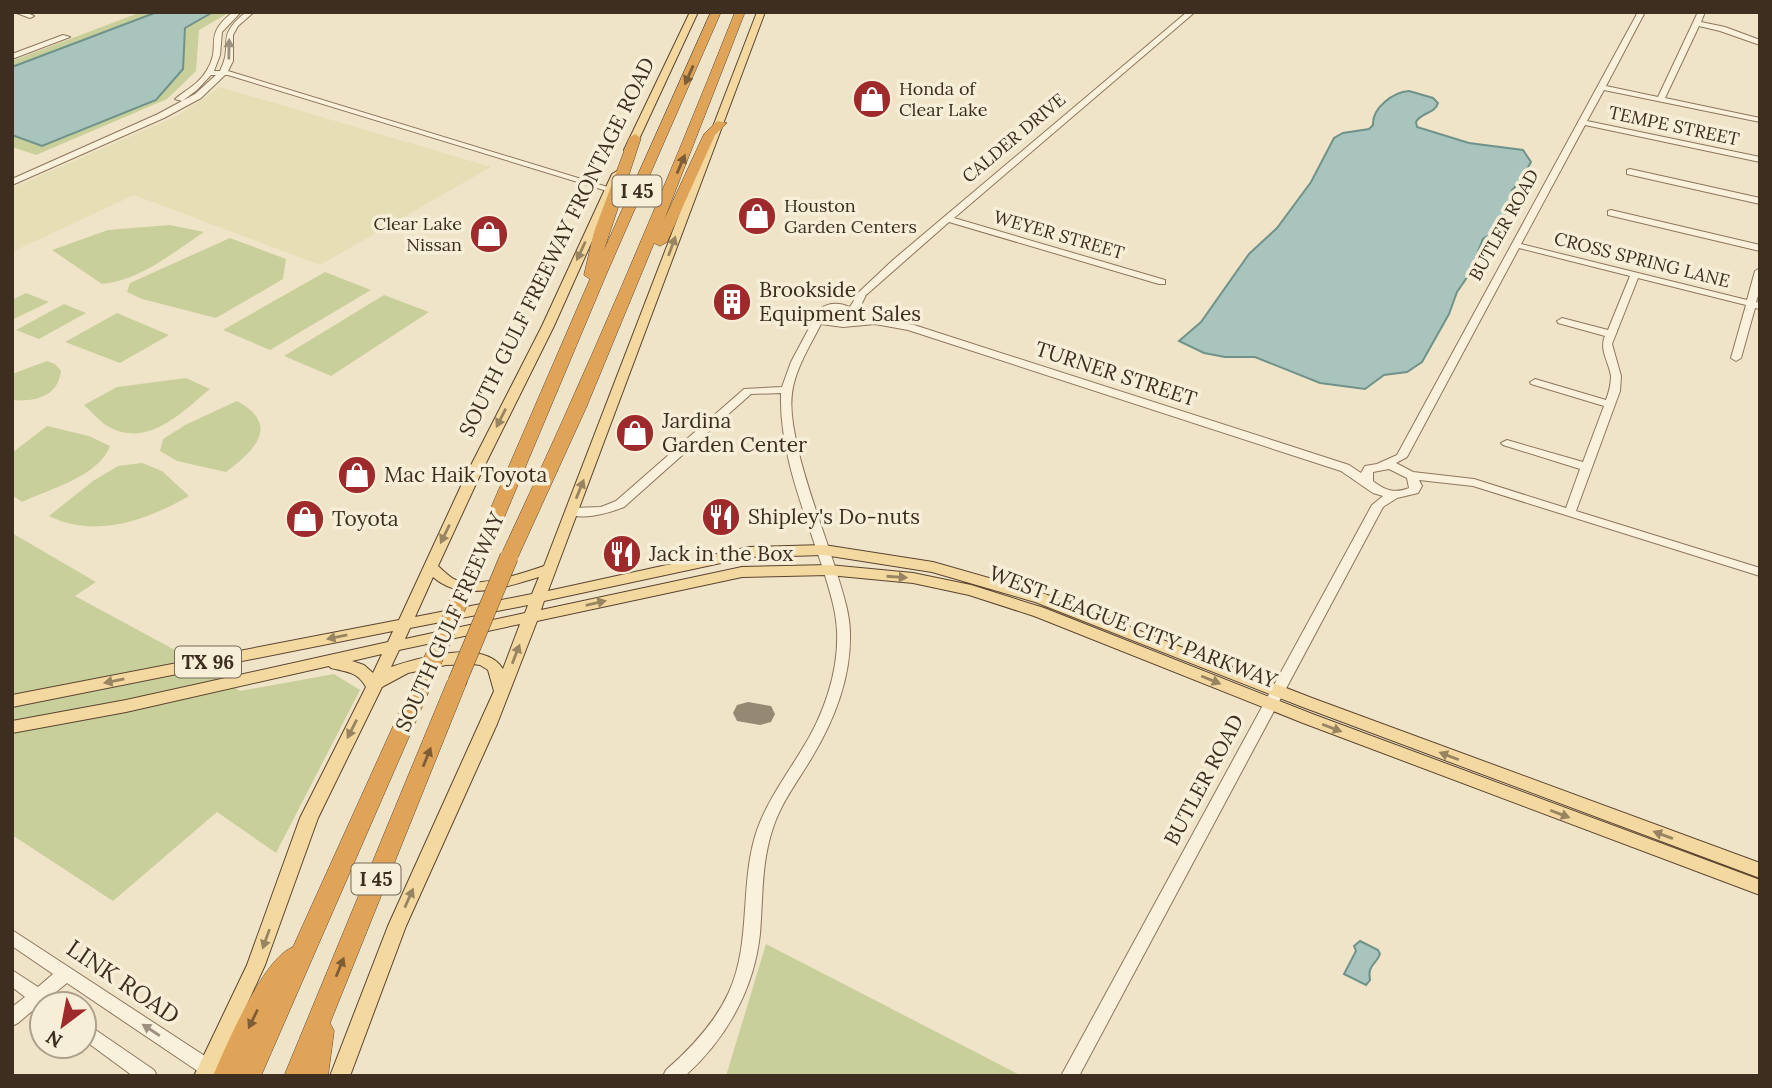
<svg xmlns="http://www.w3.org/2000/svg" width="1772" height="1088" font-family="Lora,serif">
<rect width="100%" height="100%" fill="#f0e4c8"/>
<path fill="#e6deb5" d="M220,87L491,167L320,265L134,195L12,252V188L177,116Z"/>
<g fill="#c9cf9b">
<path d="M141,12H230L199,30L196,71L167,99L36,155L12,147V61Z"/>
<path d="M170,225L204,232C172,253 141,280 102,284L52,250L108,230Z"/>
<path d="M230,238L286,259L283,279L216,318L142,299L127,292L130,283Z"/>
<path d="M325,272L371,290L270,350L223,330Z"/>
<path d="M26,293L49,302L12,320V300Z"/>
<path d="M384,295L429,312L331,376L284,356Z"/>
<path d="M64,304L86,313L39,339L16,330Z"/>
<path d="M117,313L169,335L120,363L65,342Z"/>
<path d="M47,361L55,364L61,371C58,397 34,402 12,400V374Z"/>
<path d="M186,378L210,389C181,413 148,448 109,427C100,422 92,412 84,405L117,387Z"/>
<path d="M237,401C281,425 255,450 226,472L177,461L160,451L163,439L187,424Z"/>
<path d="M47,426L89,436L110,446C99,476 50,489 22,502L12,495V453Z"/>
<path d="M142,463L162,471L189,496C148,520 95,539 49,516L93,481L118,466Z"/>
<path d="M12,533L96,582L75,596L186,656L240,691L334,674L360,690L276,853L217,812L113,901L12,835Z"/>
<path d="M766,944L1022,1076H726Z"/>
</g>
<g fill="#a9c4bc" stroke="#6f938a" stroke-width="2">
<path d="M157,12H213L185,28L183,69L156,100L42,146L12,135V67Z"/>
<path d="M1409,91L1433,98L1438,103C1435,114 1421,112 1416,122L1417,127L1469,143L1523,150L1531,162L1519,183L1512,190L1509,207L1494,232L1483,239L1468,276L1457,292L1449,314L1422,362L1407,372L1384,375L1365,389L1320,383L1255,357H1225L1204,353L1179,341L1201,322L1249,254L1277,228L1311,182L1334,138L1343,133L1369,129L1373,125C1372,108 1393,92 1409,91Z"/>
<path d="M1360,941L1378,950L1380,954C1376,965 1367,965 1370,980L1366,985L1344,974L1356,951L1354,946Z"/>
</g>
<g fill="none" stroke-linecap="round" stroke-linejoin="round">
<path fill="#968974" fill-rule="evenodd" d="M748,702L771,706L775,714L771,722L760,725L737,721L733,713L737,705Z"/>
<g stroke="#8d765c" stroke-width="2">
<g id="minor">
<path d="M14,12H25L34,16L30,18Z"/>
<path d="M233,12H241L222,32L220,55L214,71H220C235,42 213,39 246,12H254L238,26L233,35V61L228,71L614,189L607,191L228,75H225L201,98L164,118L12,185V179L158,114L195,94L216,75H211L197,90L182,101L175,99C186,90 200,83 207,70C223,44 201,37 233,12Z"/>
<path d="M1187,12H1195L954,218L1165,280V284H1159L949,222L866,295L858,311V319L875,318L914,325L1278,442L1349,465L1361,473L1365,466L1377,464L1397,455L1638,12H1645L1606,86L1658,97L1698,12H1705L1701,22L1725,27L1760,40V45L1720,31L1699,26L1665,98L1760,118V122L1604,90L1587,121L1760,157V162L1585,125L1521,244L1747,300L1755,271L1760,268V290L1756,302L1760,303V309L1755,308L1741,358L1736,361L1731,358L1746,305L1638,278L1612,344L1621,376L1620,391L1576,511L1760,568V576L1473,486L1419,480L1422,486L1418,493L1397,498L1383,507L1079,1076H1061L1372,505L1383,496L1373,493L1341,471L908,330L875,324L843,327L821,324C811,344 798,364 793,387C789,406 793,426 797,445C806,486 822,526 835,567C841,588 850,611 850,634C851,678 834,721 811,759C797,782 781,803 773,828C761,863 763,898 760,934C754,990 726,1039 685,1076H663L666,1070C691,1048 715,1023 729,992C752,941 739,883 757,830C767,802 785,777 801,751C823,717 839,672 837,631C836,609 829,589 823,569C805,513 779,453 781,393L751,394L624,507C609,513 579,522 565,512L571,508L601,507L616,501L744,389L782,387L791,362L815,317L814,313C826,303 836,301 850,307L859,292L893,260ZM1519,248L1630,276L1608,330L1562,318L1557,321L1558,323L1605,336C1599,350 1609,362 1611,376C1611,384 1609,392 1606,400L1535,379L1530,382L1531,384L1604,406L1583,462L1507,440L1501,443L1503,445L1580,469L1566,508L1474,479L1413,472L1396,463L1407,457ZM838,309L848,313L849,316L841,321L829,320L824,315L830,310ZM1389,469L1407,478L1409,488C1395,494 1384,490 1373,481V472Z"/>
<path d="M63,35L70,37L12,59V54Z"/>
<path d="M1630,169L1760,198V204L1627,174V170Z"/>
<path d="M1611,210L1760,245V251L1608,215V211Z"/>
<path d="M12,930L214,1062L217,1068L214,1074L209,1076L202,1074L67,983L51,996L56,1004H42V1009L38,1006L18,1023L12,1026V1007L25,997L12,987V970L38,987L53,974L12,946Z"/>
<path d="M84,1022L154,1070L157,1076H133L84,1040Z"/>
</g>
</g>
<g stroke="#5b4430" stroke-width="2">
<g id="major">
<path d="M690,12H698L634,150L626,152L624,150Z"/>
<path d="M757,12H765L548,591L749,547L824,545L933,562L1045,594L1312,698L1760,863V878L1300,706L1035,602L932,572L824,555L749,557L544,601L541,610L742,567L829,565L913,573L971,585L1044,608L1315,715L1760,880V895L1303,723L1034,616L969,595L913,583L829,575L742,577L537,621L497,724L406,926L350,1076H330L388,926L494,691L488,670L480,665L473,664L446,665L408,673L382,687L318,818L265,965L214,1076H194L247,965L300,818L366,687C357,671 346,672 331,668L329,666L126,712L12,733V721L126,700L388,642L393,631L12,707V695L399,620L467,473L542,326L612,174L617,171L622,174L554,326L481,473L438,566C444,571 449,577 456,580C475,589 524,573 544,566ZM433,577C462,603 506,587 539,577L532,594L415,617ZM528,605L525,613L405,639L410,628ZM520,624L503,669C484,638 419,658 391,667L399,650ZM382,654L373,673L364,665L352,661Z"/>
</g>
</g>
<g stroke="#5b4430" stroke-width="1">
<g id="highway">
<path d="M711,12H721L606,275L485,563L476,569L470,567L467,563L590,279L584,275L594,232L629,138L635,134L641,138L604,250Z"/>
<path d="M735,12H745L664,220L704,134L717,121L727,123L715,135L667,242L660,246L654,243L586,408L518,557L515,561H503L500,557C584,378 662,196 735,12Z"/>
<path d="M457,675L464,677L467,682L330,1023L334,1031L328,1076H284L447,682L450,677Z"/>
<path d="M419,684L426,686L429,691L261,1076H213C226,1046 263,958 293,947L409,691L412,686Z"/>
</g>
</g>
<use href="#minor" fill="#faf1dc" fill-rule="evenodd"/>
<use href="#major" fill="#f3d9a0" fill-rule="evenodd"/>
<use href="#highway" fill="#e0a458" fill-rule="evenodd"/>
<g stroke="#5b4430" stroke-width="19" stroke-linecap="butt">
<g id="highway-bridge">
<path d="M457,682L509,557"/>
<path d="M419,691L476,563"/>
</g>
</g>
<use href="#highway-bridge" stroke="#e0a458" stroke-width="18"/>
</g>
<defs><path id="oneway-solid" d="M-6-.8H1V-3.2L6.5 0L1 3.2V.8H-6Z" transform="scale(1.75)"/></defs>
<g fill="#9c907e">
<use href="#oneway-solid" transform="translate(229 49) rotate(-89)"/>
<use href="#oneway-solid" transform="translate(151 1030) rotate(-147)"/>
</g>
<g fill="#7e5d36">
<use href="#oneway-solid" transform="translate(689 75) rotate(114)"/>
<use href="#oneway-solid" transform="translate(681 164) rotate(-67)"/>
<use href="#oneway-solid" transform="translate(427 757) rotate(-68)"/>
<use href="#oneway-solid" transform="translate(340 967) rotate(-68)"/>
<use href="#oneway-solid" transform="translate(253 1019) rotate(116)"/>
</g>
<g fill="#988460">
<use href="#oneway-solid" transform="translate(672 246) rotate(-70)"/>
<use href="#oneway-solid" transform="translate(581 251) rotate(115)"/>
<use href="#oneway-solid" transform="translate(501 418) rotate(117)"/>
<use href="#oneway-solid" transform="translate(580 489) rotate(-68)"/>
<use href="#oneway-solid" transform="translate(445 534) rotate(116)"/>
<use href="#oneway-solid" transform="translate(897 577) rotate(4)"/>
<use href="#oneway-solid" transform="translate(596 603) rotate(-13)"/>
<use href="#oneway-solid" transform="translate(337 637) rotate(169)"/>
<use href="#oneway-solid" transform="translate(516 654) rotate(-69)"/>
<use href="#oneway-solid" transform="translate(1211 680) rotate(22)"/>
<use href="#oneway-solid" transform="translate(114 681) rotate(169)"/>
<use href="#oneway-solid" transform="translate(1332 728) rotate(21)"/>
<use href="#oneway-solid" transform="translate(352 729) rotate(117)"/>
<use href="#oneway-solid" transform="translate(1449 756) rotate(-159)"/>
<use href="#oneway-solid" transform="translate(1560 814) rotate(21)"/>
<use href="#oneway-solid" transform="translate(1663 835) rotate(-160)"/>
<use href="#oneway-solid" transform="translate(409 898) rotate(-66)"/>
<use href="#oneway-solid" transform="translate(266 939) rotate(110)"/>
</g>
<defs>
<g id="shop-disc" transform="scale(2.0125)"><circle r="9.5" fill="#9e2a2b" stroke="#f7eed8"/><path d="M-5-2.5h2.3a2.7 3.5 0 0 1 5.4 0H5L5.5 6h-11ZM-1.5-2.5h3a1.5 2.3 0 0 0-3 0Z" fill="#fff"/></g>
<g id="building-disc" transform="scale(2.0125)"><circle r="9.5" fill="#9e2a2b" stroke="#f7eed8"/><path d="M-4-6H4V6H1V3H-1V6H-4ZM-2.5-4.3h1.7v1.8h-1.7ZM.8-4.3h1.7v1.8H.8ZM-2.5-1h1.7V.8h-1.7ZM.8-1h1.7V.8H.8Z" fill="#fff"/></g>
<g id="restaurant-disc" transform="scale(2.0125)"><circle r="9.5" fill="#9e2a2b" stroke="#f7eed8"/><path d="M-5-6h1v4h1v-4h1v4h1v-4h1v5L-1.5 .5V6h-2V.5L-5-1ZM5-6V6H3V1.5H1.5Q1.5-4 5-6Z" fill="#fff"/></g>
</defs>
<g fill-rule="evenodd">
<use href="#shop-disc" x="872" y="99"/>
<use href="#shop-disc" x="757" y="216"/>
<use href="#shop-disc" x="489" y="234"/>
<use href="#building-disc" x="732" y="302"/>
<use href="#shop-disc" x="635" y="433"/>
<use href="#shop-disc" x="357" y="475"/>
<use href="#restaurant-disc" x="721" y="517"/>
<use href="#shop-disc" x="305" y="519"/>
<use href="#restaurant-disc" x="622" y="554"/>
</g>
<g text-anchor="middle" stroke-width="7" stroke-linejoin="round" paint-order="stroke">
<g font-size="18" fill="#3d2e20" stroke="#f7eed8" text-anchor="start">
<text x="899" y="95">Honda of<tspan x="899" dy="21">Clear Lake</tspan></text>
<text x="784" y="212">Houston<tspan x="784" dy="21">Garden Centers</tspan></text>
<text x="462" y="230" text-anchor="end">Clear Lake<tspan x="462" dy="21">Nissan</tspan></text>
</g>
<g font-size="18" fill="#3d2e20" stroke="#f7eed8">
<text transform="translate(1674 126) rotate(12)" y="6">TEMPE STREET</text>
<text transform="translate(1014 138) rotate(-40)" y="6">CALDER DRIVE</text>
<text transform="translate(1504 225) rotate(-61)" y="6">BUTLER ROAD</text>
<text transform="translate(1059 235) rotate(16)" y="6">WEYER STREET</text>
<text transform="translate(1642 260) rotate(14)" y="6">CROSS SPRING LANE</text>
</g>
<g fill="#f7eed8" stroke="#756857" stroke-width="2">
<rect x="612.5" y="175.5" width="49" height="31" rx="5"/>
<rect x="175" y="646.5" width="66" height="31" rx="5"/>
<rect x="351.5" y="863.5" width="49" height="31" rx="5"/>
</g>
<g font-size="19" font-weight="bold" fill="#3d2e20">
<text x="637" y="198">I 45</text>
<text x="208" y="669">TX 96</text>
<text x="376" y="886">I 45</text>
</g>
<g font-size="21" fill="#3d2e20" stroke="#f7eed8">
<text transform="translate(557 247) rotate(-64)" y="7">SOUTH GULF FREEWAY FRONTAGE ROAD</text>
<text transform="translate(1116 374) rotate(18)" y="7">TURNER STREET</text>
<text transform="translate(450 622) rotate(-66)" y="7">SOUTH GULF FREEWAY</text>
<text transform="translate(1133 627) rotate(21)" y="7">WEST LEAGUE CITY PARKWAY</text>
<text transform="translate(1204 780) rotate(-62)" y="7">BUTLER ROAD</text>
</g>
<g font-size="21" fill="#3d2e20" stroke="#f7eed8" text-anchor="start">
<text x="759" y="297">Brookside<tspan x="759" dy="24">Equipment Sales</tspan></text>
<text x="662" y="428">Jardina<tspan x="662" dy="24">Garden Center</tspan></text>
<text x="384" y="482">Mac Haik Toyota</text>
<text x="748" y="524">Shipley's Do-nuts</text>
<text x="332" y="526">Toyota</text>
<text x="649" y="561">Jack in the Box</text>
</g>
<g font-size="24" fill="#3d2e20" stroke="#f7eed8">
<text transform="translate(123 982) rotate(34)" y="8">LINK ROAD</text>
</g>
</g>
<rect width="1772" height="1088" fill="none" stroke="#3d2e20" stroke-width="28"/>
<g transform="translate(63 1025) rotate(212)"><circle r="33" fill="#f7eed8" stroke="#ada18e" stroke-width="2"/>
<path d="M0-5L12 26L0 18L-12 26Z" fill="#9e2a2b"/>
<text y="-10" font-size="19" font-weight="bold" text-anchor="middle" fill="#3d2e20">N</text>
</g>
</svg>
